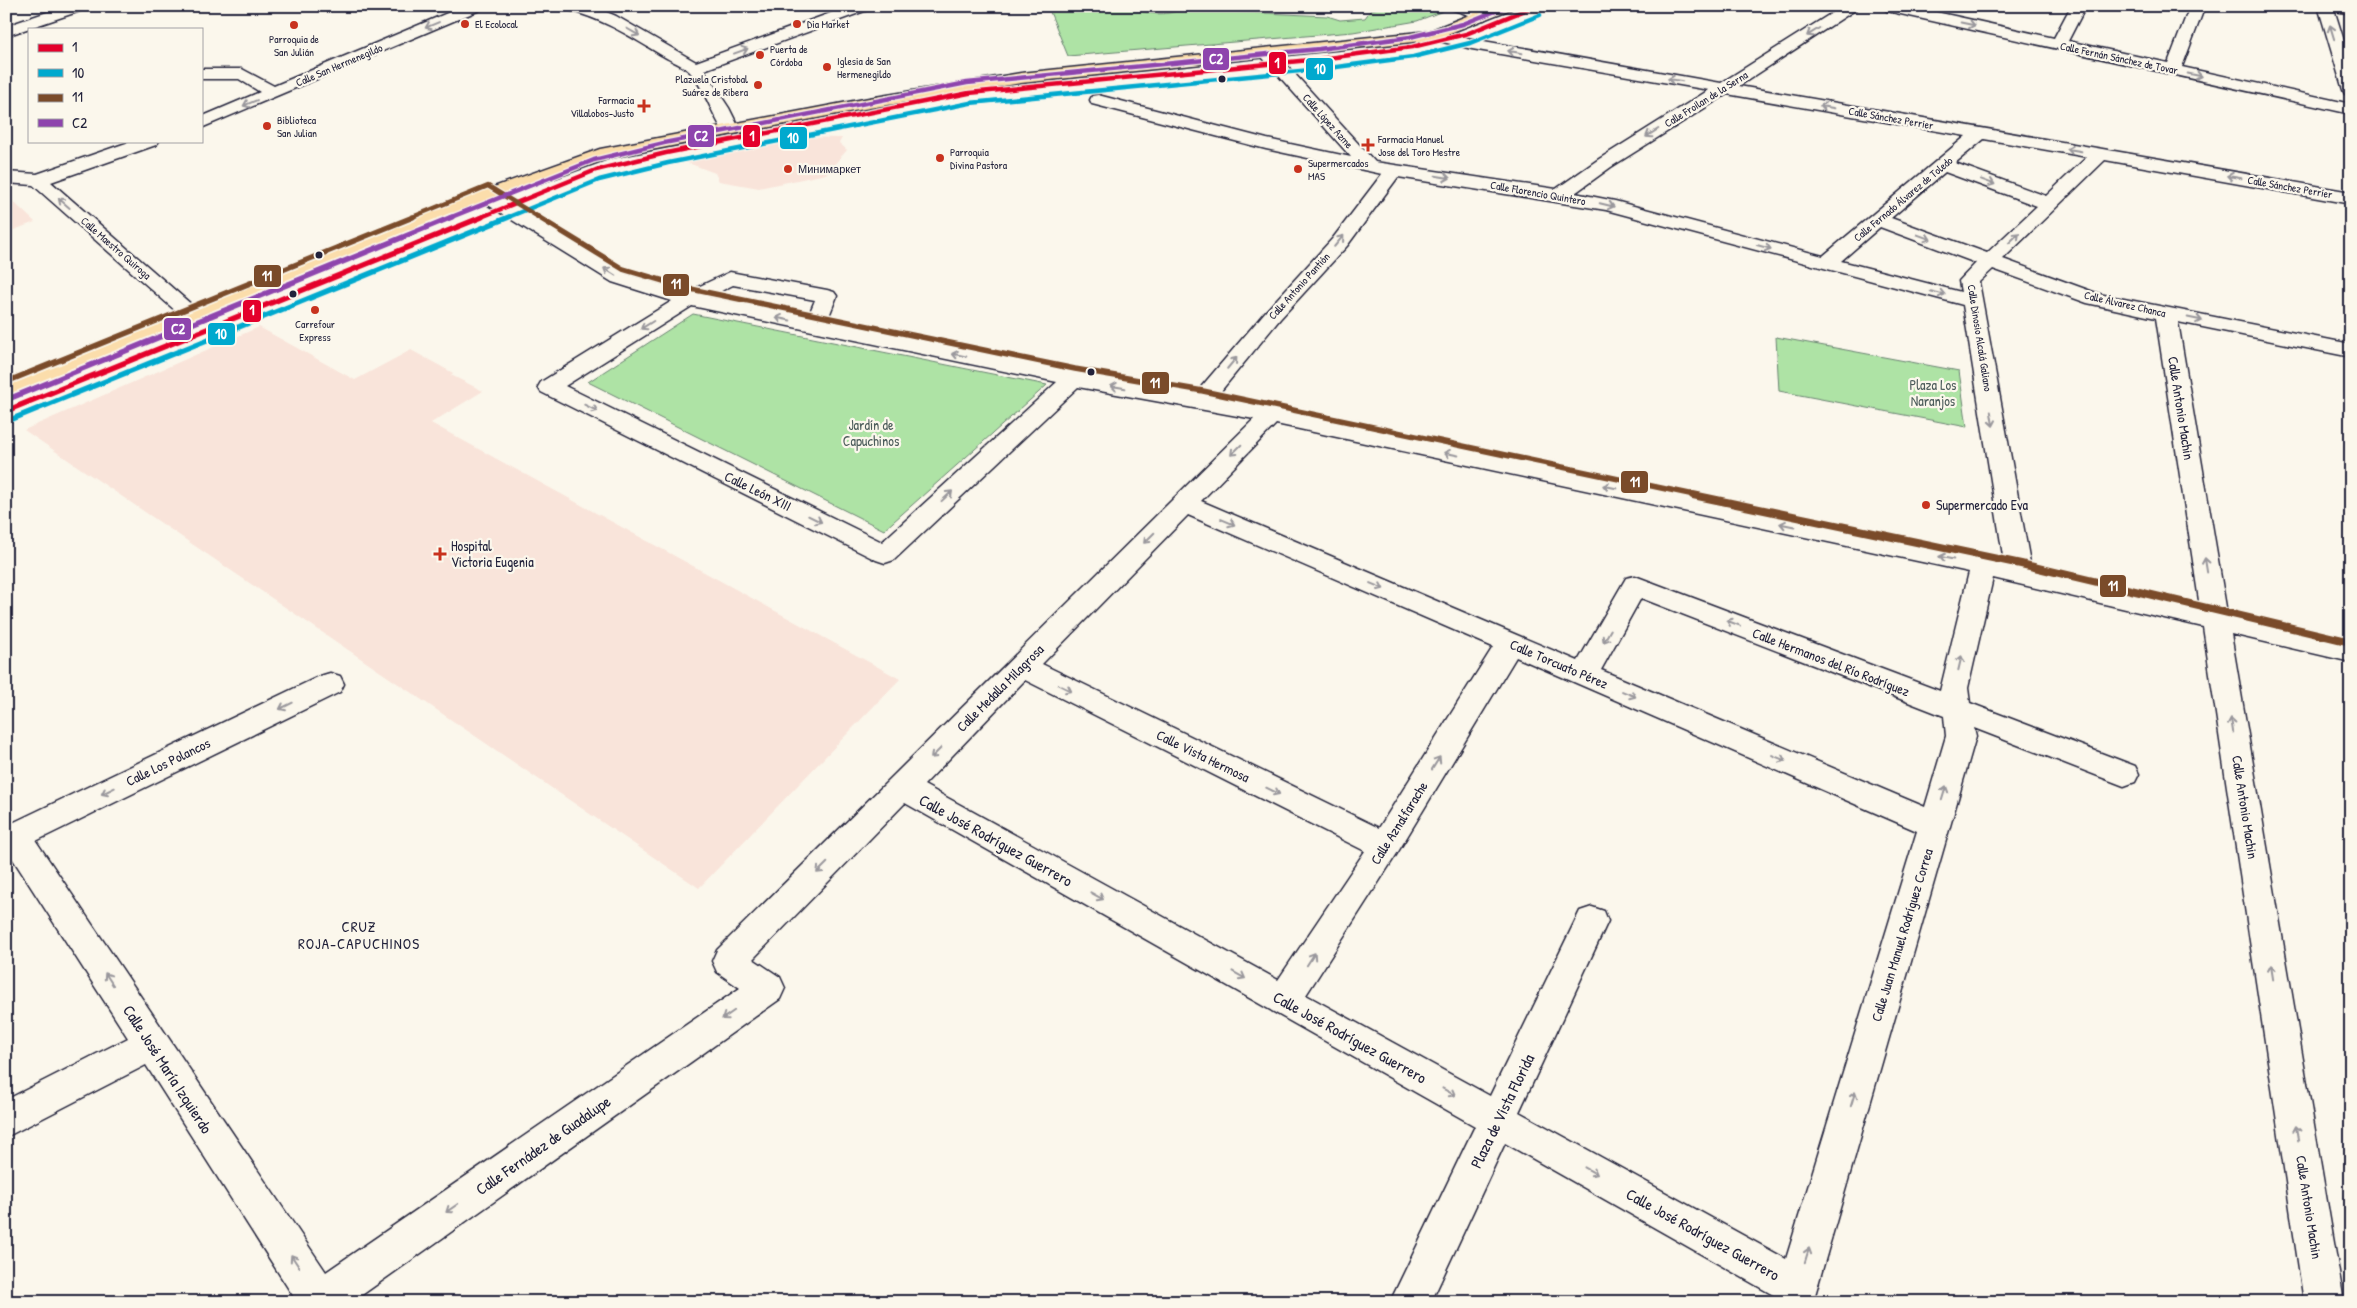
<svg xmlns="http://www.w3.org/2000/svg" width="2357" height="1308" font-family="'Patrick Hand',sans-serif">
<rect width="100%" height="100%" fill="#fbf7ec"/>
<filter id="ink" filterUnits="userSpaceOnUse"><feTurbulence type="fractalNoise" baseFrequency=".02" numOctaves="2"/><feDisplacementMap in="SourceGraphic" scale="10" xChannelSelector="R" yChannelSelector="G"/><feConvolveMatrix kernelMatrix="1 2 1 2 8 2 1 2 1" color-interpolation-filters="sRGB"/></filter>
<g filter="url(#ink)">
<g fill="#f9e4da">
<path d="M794,137L842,138L839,143L847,150L826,174L759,188L719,181L715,173L680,160Z"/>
<path d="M6,194L20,208L35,222L6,233Z"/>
<path d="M259,327L355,380L411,350L453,373L451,375L483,391L431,423L900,679L699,888L24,430Z"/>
</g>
<g fill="#aee3a5" stroke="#688270">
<path d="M1382,6H1456L1417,21L1353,32L1068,56L1048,7L1132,8C1149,15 1166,16 1182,9L1327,16L1340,20L1365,18L1370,11Z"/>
<path d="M693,314L1047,385L884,530L588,382Z"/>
<path d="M1776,337L1959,371L1967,427L1779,391Z"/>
</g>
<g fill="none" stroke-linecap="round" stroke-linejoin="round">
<g stroke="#22223b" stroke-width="3">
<g id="minor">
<path d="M65,6H88L86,9L6,36V26Z"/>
<path d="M464,6H484L482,9L201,128V117L260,92L239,79H201V69H242L274,86Z"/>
<path d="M562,6H592L616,16L696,62L850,6H872L870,9L704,70L729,108L739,128L736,132H724C711,113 705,89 690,72C683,65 671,61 663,56C628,35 604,19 564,9Z"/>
<path d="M1449,6C1461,6 1483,4 1492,15L1484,20L1451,9Z"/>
<path d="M1843,6H1861L1739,86L2351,192V204L2105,160L2003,259L2099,294L2351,344V357L2178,322L2227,613L2351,642V662L2231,634L2344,1302H2304L2203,627L1993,578L1968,688L1970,703L2135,766L2139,774L2135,782L2124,786L1974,728L1976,736L1813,1302H1773L1775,1296L1505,1143L1431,1302H1390L1475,1126L905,803L753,959L780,977L785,988L780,999L352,1302H297L146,1065L6,1137V1100L128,1038L9,853L6,854V826L320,676L330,673L340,676L344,684L340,692L36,841L326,1272L740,988L717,972L712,961L717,950L1254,419L1078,387L894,560L885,563L876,560L541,392L538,387L541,382L672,301L612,282L480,200L478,196L480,192H494L626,274L687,292L730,272L827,290L834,292L837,296L827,321L1073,372L1196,393L1266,311L1333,238L1382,174L1266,149L1092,104L1090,100L1092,96L1098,95L1267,139L1351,157L1261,56L1259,53L1261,50H1273L1375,162L1556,189L1599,159L1709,90L1472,49L1426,38L1424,35L1426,32L1432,30L1472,39L1721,83ZM1727,94L1966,136L1823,256L1615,201L1575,193L1611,167ZM1984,139L2087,157L2046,196L1955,163ZM1945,172L2037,206L1987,253L1891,218ZM1398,177L1606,210L1963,305L2004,562L1216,397L1280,319L1347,246ZM1880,227L1976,263L1959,281L1961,292L1841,261ZM1993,269L2087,303L2156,318L2200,607L2031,568L1979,282ZM733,285L815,300L808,317L709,297ZM692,306L1057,382L882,542L565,386ZM1276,424L1969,572L1940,691L1635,576L1626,578L1578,661L1201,501ZM1188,515L1493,647L1379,828L1042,664ZM1641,598L1944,716L1946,736L1925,807L1601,670ZM1516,657L1917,831L1786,1259L1519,1112L1608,921L1604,911L1592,907L1580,911L1490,1096L1306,995L1396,855ZM1025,680L1365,851L1278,980L924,785Z"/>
<path d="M1880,6H1909L2054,38L2071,6H2086L2068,41L2168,63L2190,6H2205L2182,67L2351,104V114L1887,11Z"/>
<path d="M2318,6H2333L2351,63V95L2345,94L2343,90Z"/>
<path d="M132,141H159L156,145L51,182L200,312L203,316L200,320L193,322L186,320L33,185L6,183V172L37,174Z"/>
</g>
</g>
<g stroke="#22223b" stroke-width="3">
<g id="primary">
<path d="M1492,6H1513L1511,9L1432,40L1021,83L869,108L610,158L494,200L6,400V385L480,192L600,149L869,98L1021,73L1429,31Z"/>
<path d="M2323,6H2351V14L2325,9Z"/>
</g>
</g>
<use href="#minor" fill="#fbf7ec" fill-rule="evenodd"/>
<use href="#primary" fill="#fbddab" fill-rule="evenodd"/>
<g stroke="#fbf7ec" stroke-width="7">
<path id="bus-1-far1" d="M479,218L596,170L666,153L969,93L1320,59L1412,47L1466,34L1535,6"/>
</g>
<g stroke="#fbf7ec" stroke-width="9">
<path id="bus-1" d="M6,411L482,217"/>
</g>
<g stroke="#fbf7ec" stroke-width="7">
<path id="bus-2-far1" d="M506,218L599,180L668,163L970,103L1321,69L1413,57L1470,43L1540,15"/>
</g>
<g stroke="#fbf7ec" stroke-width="9">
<path id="bus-2" d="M10,420L509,217"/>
</g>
<g stroke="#fbf7ec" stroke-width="7">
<path id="bus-3-far2" d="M410,218L488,186L540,218"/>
</g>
<g stroke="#fbf7ec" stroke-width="9">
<g id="bus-3-far1">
<path d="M538,217L623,269L691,289L1075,369L1203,391L1699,496"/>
<path d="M6,382L413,217"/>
</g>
</g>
<g stroke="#fbf7ec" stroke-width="11">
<path id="bus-3" d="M1693,495L2021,564L2351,642"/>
</g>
<g stroke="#fbf7ec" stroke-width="7">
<path id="bus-4-far1" d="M449,218L594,160L664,143L967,83L1319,49L1410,37L1463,24L1508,6"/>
</g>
<g stroke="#fbf7ec" stroke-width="9">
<path id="bus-4" d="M6,400L452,217"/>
</g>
<use href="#bus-1-far1" stroke="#e4002b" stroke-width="4.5"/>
<use href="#bus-1" stroke="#e4002b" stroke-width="5.5"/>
<use href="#bus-2-far1" stroke="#00a9ce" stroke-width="4.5"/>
<use href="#bus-2" stroke="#00a9ce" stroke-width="5.5"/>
<use href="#bus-3-far2" stroke="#7a4b2a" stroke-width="4.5"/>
<use href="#bus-3-far1" stroke="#7a4b2a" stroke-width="5.5"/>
<use href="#bus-3" stroke="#7a4b2a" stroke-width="8"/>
<use href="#bus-4-far1" stroke="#8e44ad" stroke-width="4.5"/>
<use href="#bus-4" stroke="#8e44ad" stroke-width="5.5"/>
</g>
<defs><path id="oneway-shaft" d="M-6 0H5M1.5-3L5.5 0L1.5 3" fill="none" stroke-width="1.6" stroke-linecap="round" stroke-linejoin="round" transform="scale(1.25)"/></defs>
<g stroke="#99979c">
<use href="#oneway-shaft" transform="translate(1968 24) rotate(12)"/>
<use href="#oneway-shaft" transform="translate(432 25) rotate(157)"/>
<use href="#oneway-shaft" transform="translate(633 32) rotate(30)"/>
<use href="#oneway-shaft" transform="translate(1813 32) rotate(148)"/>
<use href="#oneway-shaft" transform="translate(2332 32) rotate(-107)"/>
<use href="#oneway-shaft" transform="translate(741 51) rotate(-20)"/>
<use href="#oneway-shaft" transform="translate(1515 52) rotate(-170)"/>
<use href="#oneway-shaft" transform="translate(2195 75) rotate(12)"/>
<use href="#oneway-shaft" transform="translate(1675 80) rotate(-170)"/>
<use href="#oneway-shaft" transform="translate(250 103) rotate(157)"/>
<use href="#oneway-shaft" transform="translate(1827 107) rotate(-170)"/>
<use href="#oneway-shaft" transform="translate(1652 133) rotate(148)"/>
<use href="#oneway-shaft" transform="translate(2074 150) rotate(-170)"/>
<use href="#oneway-shaft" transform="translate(1443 177) rotate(9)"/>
<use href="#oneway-shaft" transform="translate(2234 177) rotate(-170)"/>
<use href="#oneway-shaft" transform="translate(1988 182) rotate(20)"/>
<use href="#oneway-shaft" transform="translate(64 203) rotate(-139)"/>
<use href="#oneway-shaft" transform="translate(1607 205) rotate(13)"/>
<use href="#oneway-shaft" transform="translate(1924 237) rotate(20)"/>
<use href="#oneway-shaft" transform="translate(2014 238) rotate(-44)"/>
<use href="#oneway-shaft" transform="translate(1339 241) rotate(-50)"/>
<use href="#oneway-shaft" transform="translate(1764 247) rotate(15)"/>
<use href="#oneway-shaft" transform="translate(610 272) rotate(-148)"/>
<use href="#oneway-shaft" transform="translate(1938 293) rotate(14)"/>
<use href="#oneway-shaft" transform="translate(783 319) rotate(-168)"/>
<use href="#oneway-shaft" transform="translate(2195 319) rotate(12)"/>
<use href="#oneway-shaft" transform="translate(647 325) rotate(148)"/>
<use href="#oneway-shaft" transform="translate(959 355) rotate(-168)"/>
<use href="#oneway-shaft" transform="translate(1232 363) rotate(-50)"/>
<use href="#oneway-shaft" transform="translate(1118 387) rotate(-170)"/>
<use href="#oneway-shaft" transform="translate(591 408) rotate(26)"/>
<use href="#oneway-shaft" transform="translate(1992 419) rotate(81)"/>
<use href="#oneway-shaft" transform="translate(1236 450) rotate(135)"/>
<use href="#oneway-shaft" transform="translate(1451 454) rotate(-168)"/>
<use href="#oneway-shaft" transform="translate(1610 487) rotate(-168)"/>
<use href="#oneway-shaft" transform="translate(947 496) rotate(-43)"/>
<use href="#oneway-shaft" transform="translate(815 519) rotate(26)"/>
<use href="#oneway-shaft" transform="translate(1228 522) rotate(23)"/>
<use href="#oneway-shaft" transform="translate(1787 525) rotate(-168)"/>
<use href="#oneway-shaft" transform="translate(1149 538) rotate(135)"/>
<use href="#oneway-shaft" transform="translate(1946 558) rotate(-168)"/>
<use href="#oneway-shaft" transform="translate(2206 565) rotate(-99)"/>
<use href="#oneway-shaft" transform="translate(1377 586) rotate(23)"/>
<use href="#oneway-shaft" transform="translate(1733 623) rotate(-159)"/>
<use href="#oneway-shaft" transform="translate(1607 636) rotate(120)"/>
<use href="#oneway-shaft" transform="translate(1960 663) rotate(-77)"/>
<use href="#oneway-shaft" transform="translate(1065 688) rotate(26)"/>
<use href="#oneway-shaft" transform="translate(1629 694) rotate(23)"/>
<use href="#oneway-shaft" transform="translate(286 706) rotate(154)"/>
<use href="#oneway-shaft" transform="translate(2232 725) rotate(-99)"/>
<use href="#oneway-shaft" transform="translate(936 753) rotate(135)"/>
<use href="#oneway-shaft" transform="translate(1779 758) rotate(23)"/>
<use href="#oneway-shaft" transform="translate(1436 763) rotate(-58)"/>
<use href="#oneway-shaft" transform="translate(108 791) rotate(154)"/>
<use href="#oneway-shaft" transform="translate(1273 791) rotate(26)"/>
<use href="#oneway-shaft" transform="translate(1944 793) rotate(-73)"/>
<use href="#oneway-shaft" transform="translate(822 868) rotate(135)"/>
<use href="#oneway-shaft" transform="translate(1097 896) rotate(29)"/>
<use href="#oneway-shaft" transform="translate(1311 959) rotate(-57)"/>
<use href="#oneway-shaft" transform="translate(2272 972) rotate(-99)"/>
<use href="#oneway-shaft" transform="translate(1239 975) rotate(29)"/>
<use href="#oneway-shaft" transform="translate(109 979) rotate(-123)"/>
<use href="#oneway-shaft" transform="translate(728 1015) rotate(145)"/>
<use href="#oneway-shaft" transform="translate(1449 1092) rotate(29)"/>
<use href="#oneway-shaft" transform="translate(1853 1099) rotate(-73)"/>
<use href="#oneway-shaft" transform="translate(2297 1133) rotate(-99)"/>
<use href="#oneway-shaft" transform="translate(1591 1171) rotate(29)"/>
<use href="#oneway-shaft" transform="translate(452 1208) rotate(145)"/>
<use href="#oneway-shaft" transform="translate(1807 1255) rotate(-73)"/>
<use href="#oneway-shaft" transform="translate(295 1261) rotate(-123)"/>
</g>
</g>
<g fill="#c8321e" stroke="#fbf7ec" stroke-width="2">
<circle cx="465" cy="24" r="5"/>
<circle cx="797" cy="24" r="5"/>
<circle cx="294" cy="25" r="5"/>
<circle cx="760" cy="55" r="5"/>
<circle cx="827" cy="67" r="5"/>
<circle cx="758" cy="85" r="5"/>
<path d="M641.5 98.5h5v5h5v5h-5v5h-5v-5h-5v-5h5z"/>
<circle cx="267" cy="126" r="5"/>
<path d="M1365.5 137.5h5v5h5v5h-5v5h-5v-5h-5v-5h5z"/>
<circle cx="940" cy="158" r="5"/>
<circle cx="788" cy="169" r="5"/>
<circle cx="1298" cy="169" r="5"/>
<circle cx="315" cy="310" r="5"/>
<circle cx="1926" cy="505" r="5"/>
<path d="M437.5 546.5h5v5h5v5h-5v5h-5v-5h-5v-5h5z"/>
</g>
<g fill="#22223b" stroke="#fbf7ec" stroke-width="2">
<circle cx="1222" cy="79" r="4.5"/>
<circle cx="319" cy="255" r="4.5"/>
<circle cx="293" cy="294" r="4.5"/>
<circle cx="1091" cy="372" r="4.5"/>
</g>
<g text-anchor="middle" stroke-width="4.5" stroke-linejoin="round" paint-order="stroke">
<g font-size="11" fill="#22223b" stroke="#fbf7ec" text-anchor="start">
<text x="475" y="28">El Ecolocal</text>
<text x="807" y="28">Dia Market</text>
<text x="294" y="43" text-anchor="middle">Parroquia de<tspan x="294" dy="13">San Julián</tspan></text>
<text x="770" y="53">Puerta de<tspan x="770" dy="13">Córdoba</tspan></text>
<text x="837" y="65">Iglesia de San<tspan x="837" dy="13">Hermenegildo</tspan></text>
<text x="748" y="83" text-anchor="end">Plazuela Cristobal<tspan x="748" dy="13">Suárez de Ribera</tspan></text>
<text x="634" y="104" text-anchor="end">Farmacia<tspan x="634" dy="13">Villalobos-Justo</tspan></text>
<text x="277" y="124">Biblioteca<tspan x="277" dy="13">San Julian</tspan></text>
<text x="1378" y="143">Farmacia Manuel<tspan x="1378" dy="13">Jose del Toro Mestre</tspan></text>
<text x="950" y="156">Parroquia<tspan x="950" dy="13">Divina Pastora</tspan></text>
<text x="1308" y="167">Supermercados<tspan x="1308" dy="13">MAS</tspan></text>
<text x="798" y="173">Минимаркет</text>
<text x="315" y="328" text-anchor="middle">Carrefour<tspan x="315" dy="13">Express</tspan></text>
</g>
<g font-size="11" fill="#22223b" stroke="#fbf7ec">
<text transform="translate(2119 58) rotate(12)" y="4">Calle Fernán Sánchez de Tovar</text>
<text transform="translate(339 65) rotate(-23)" y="4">Calle San Hermenegildo</text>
<text transform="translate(1706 99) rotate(-32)" y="4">Calle Froilan de la Serna</text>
<text transform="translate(1891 118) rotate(10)" y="4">Calle Sánchez Perrier</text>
<text transform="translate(1328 121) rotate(48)" y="4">Calle López Azme</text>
<text transform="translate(2290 187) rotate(10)" y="4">Calle Sánchez Perrier</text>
<text transform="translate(1538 193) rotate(10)" y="4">Calle Florencio Quintero</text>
<text transform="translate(1903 199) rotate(-40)" y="4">Calle Fernado Álvarez de Toledo</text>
<text transform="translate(116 248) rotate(41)" y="4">Calle Maestro Quiroga</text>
<text transform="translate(1299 286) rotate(-48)" y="4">Calle Antonio Pantión</text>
<text transform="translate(2125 304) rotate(13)" y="4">Calle Álvarez Chanca</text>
<text transform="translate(1980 338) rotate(81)" y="4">Calle Dinosio Alcalá Galiano</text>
</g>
<g font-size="14" fill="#4c5c5b" stroke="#fbf7ec">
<text x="1933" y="390">Plaza Los<tspan x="1933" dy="16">Naranjos</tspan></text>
<text x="871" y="430">Jardín de<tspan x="871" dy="16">Capuchinos</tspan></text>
</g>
<g font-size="14" fill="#22223b" stroke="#fbf7ec">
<text transform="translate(2181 408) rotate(81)" y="5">Calle Antonio Machin</text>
<text transform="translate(758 491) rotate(26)" y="5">Calle León XIII</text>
<text transform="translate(1831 662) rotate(21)" y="5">Calle Hermanos del Río Rodríguez</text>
<text transform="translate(1559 664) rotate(23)" y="5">Calle Torcuato Pérez</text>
<text transform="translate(1000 688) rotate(-45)" y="5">Calle Medalla Milagrosa</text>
<text transform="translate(1203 756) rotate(26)" y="5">Calle Vista Hermosa</text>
<text transform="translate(168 762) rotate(-26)" y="5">Calle Los Polancos</text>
<text transform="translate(2245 807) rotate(81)" y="5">Calle Antonio Machin</text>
<text transform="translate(1399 823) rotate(-58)" y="5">Calle Aznalfarache</text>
<text transform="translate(1902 935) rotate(-73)" y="5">Calle Juan Manuel Rodríguez Correa</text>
<text transform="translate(2309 1207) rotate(81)" y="5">Calle Antonio Machin</text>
</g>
<g font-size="14" fill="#22223b" stroke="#fbf7ec" text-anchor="start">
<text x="1936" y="510">Supermercado Eva</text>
<text x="451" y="551">Hospital<tspan x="451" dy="16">Victoria Eugenia</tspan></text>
</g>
<g font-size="15" letter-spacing="1" fill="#22223b" stroke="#fbf7ec">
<text x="359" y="932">CRUZ<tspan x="359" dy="17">ROJA-CAPUCHINOS</tspan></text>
</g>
<g font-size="16" fill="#22223b" stroke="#fbf7ec">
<text transform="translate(996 840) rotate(29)" y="6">Calle José Rodríguez Guerrero</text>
<text transform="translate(1350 1037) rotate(29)" y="6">Calle José Rodríguez Guerrero</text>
<text transform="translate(168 1069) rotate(57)" y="6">Calle José María Izquierdo</text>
<text transform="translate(1502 1111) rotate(-64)" y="6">Plaza de Vista Florida</text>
<text transform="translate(543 1145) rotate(-35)" y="6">Calle Fernádez de Guadalupe</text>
<text transform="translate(1703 1234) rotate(29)" y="6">Calle José Rodríguez Guerrero</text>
</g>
</g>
<g stroke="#fbf7ec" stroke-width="2">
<rect x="1202" y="47" width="28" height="24" rx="5" fill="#8e44ad"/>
<rect x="1268" y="51" width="19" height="24" rx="5" fill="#e4002b"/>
<rect x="1305" y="57" width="29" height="24" rx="5" fill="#00a9ce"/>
<rect x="687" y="124" width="28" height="24" rx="5" fill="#8e44ad"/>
<rect x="742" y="124" width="19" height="24" rx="5" fill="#e4002b"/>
<rect x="779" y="126" width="29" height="24" rx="5" fill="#00a9ce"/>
<rect x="253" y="264" width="29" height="24" rx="5" fill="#7a4b2a"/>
<rect x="662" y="273" width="28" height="24" rx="5" fill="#7a4b2a"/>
<rect x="242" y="299" width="20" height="24" rx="5" fill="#e4002b"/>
<rect x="163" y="317" width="29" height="24" rx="5" fill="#8e44ad"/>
<rect x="207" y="322" width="29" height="24" rx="5" fill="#00a9ce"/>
<rect x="1141" y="371" width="29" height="24" rx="5" fill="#7a4b2a"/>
<rect x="1620" y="470" width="29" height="24" rx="5" fill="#7a4b2a"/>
<rect x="2099" y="574" width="28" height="24" rx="5" fill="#7a4b2a"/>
</g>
<g font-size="14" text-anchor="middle" font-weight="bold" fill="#fff">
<text x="1216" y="64">C2</text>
<text x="1277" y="68">1</text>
<text x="1320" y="74">10</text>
<text x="701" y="141">C2</text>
<text x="752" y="141">1</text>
<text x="793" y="143">10</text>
<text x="267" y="281">11</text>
<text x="676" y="289">11</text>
<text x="252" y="315">1</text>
<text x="178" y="334">C2</text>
<text x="221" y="339">10</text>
<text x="1155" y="388">11</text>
<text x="1635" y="487">11</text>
<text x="2113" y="591">11</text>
</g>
<rect width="2357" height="1308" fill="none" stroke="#fbf7ec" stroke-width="25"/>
<rect x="12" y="12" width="2332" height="1283" fill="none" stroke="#22223b" stroke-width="2" filter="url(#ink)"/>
<rect x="28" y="28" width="175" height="115" fill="#fbf7ec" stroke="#a4a2a5"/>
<rect x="38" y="44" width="25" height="8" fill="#e4002b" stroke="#a4a2a5"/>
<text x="72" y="52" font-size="15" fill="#22223b">1</text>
<rect x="38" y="69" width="25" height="8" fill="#00a9ce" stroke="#a4a2a5"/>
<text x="72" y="78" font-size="15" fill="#22223b">10</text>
<rect x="38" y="94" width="25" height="8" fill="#7a4b2a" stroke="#a4a2a5"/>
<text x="72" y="102" font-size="15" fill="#22223b">11</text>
<rect x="38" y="119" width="25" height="8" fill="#8e44ad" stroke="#a4a2a5"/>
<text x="72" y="128" font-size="15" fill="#22223b">C2</text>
</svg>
